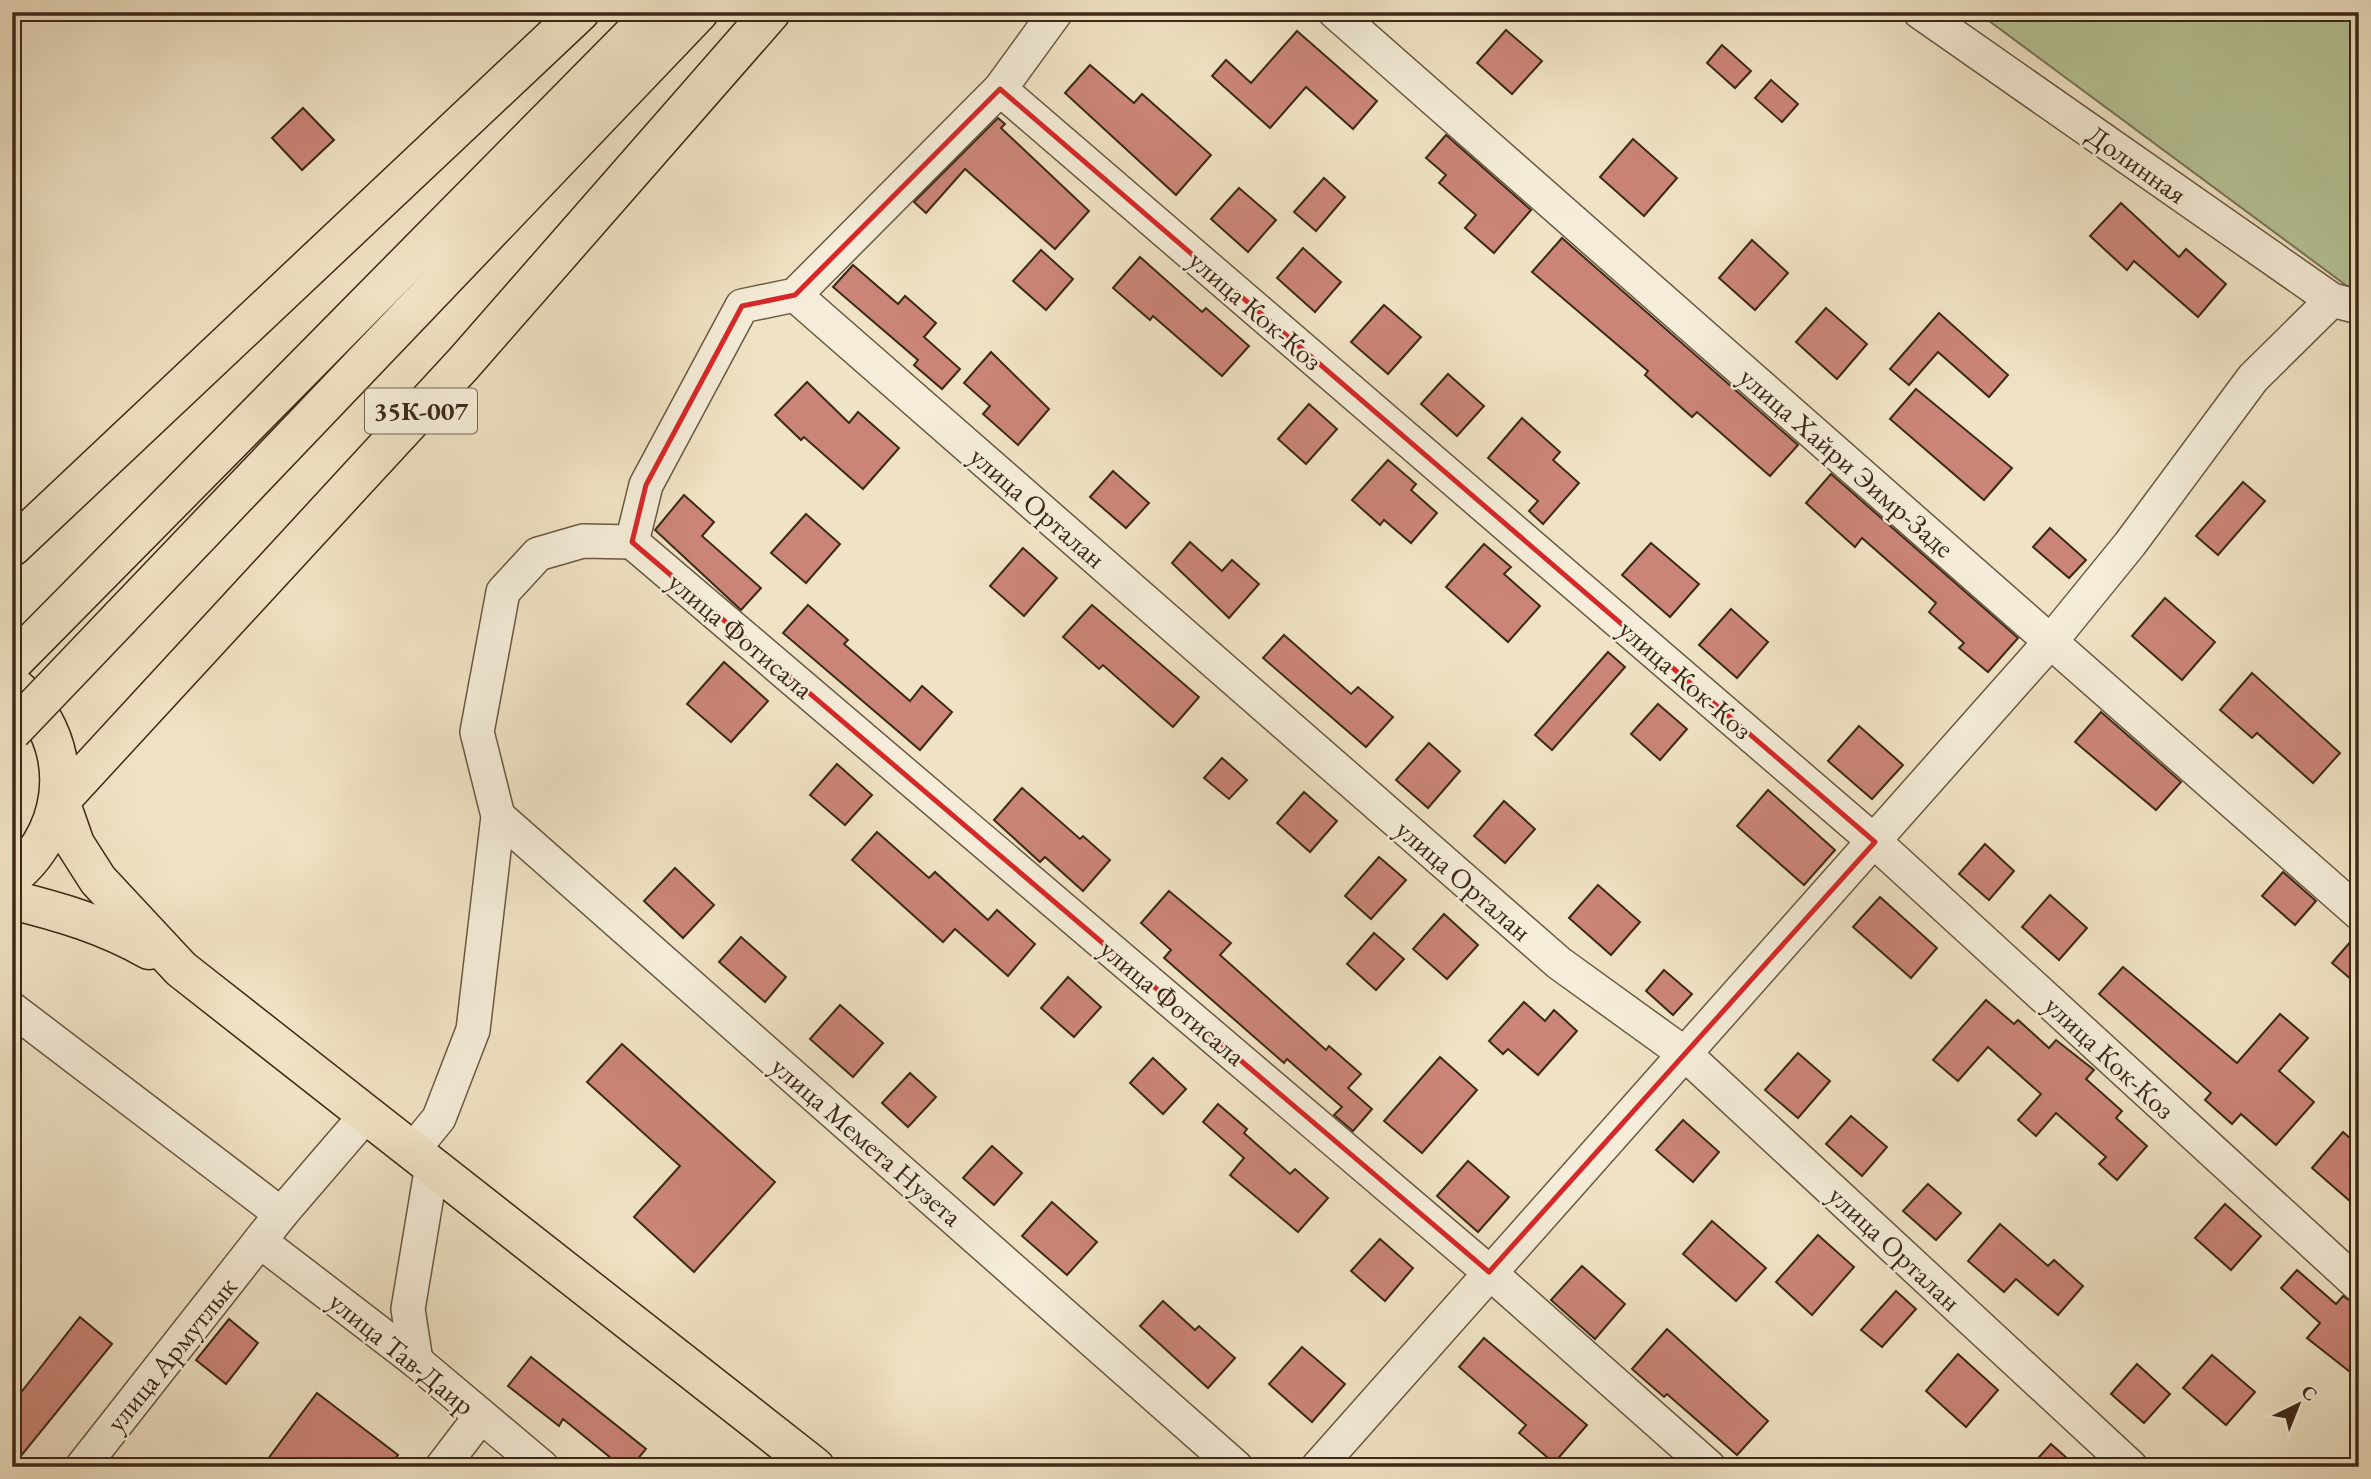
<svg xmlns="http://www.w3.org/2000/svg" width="2371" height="1479" font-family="'EB Garamond',serif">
<rect width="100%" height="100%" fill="#f0e3c5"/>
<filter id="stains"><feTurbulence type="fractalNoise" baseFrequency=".00286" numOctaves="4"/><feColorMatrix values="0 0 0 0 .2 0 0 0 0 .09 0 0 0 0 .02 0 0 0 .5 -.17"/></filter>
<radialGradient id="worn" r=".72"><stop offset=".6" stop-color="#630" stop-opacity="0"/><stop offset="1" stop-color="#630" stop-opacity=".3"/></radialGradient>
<path fill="#b6c497" stroke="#797657" stroke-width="2" d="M1977,12H2359V288L2347,286Z"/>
<g fill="#cb8578" stroke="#3c2917" stroke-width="2">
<path d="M1506,30L1542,61L1512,94L1477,63Z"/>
<path d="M1297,31L1377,101L1353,129L1306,87L1270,128L1212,76L1226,60L1251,83Z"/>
<path d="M1722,45L1751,71L1735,88L1707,63Z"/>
<path d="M1090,65L1134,103L1142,94L1211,155L1176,195L1065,93Z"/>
<path d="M1771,80L1798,104L1782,122L1755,98Z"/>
<path d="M303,108L334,140L302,170L272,138Z"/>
<path d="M998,118L1005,124L1001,128L1089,211L1055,249L965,169L926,213L914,202Z"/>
<path d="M1446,135L1531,210L1494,253L1465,228L1476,215L1439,183L1446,175L1426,158Z"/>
<path d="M1633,139L1677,178L1644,216L1600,177Z"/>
<path d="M1324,178L1345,197L1316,231L1294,212Z"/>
<path d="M1239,188L1276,220L1248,252L1211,219Z"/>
<path d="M2121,203L2179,257L2186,249L2226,284L2198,317L2134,261L2127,270L2090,236Z"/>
<path d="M1562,238L1798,445L1770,476L1697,412L1692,417L1645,375L1648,371L1532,272Z"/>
<path d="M1752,240L1788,273L1755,310L1719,278Z"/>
<path d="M1303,248L1341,282L1315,312L1277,278Z"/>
<path d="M1041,250L1073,279L1046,310L1013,281Z"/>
<path d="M1140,257L1202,312L1206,308L1249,346L1222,376L1153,316L1150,320L1113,288Z"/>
<path d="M853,265L898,304L905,296L936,323L924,337L960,369L942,389L914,365L918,360L833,287Z"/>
<path d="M1384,305L1421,337L1388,374L1351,342Z"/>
<path d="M1826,308L1867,344L1837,379L1796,342Z"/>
<path d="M1939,313L2008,375L1989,397L1938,352L1909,385L1890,369Z"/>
<path d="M991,352L1049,409L1018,445L983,414L990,406L964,383Z"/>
<path d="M1448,374L1484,406L1457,436L1421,404Z"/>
<path d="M807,382L849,423L858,412L899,448L863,489L804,437L801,440L775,415Z"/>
<path d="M1916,389L2012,468L1984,500L1890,419Z"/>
<path d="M1309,404L1337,429L1306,464L1278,439Z"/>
<path d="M1522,418L1560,452L1553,460L1579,483L1543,524L1529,511L1538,501L1488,458Z"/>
<path d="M1388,460L1416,484L1411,490L1437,513L1411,543L1384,520L1380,525L1352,500Z"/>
<path d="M1113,471L1149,503L1126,528L1090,497Z"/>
<path d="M1831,474L2018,638L1988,672L1959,648L1964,643L1929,612L1936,603L1862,538L1855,547L1806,503Z"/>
<path d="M2243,482L2265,501L2218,555L2196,536Z"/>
<path d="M684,495L714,522L702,536L761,588L741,610L655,530Z"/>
<path d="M806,514L840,544L806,583L771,553Z"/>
<path d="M2050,528L2086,560L2069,578L2033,547Z"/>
<path d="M1190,542L1222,571L1232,560L1259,584L1229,618L1172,563Z"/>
<path d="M1651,543L1699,584L1670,617L1622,575Z"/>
<path d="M1484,544L1511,567L1504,574L1540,606L1508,642L1446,587Z"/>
<path d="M1023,548L1057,578L1024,616L990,586Z"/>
<path d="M2165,598L2215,642L2182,680L2132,636Z"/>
<path d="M808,605L848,640L844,644L910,701L922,686L952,712L920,750L783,633Z"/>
<path d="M1092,605L1199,697L1173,727L1103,665L1099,669L1063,637Z"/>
<path d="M1731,609L1768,642L1737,678L1699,645Z"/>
<path d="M1284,635L1351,694L1358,687L1393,717L1366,747L1263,658Z"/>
<path d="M1608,652L1625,667L1552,750L1535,735Z"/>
<path d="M724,662L768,701L731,742L687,704Z"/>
<path d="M2252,673L2340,753L2313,783L2257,733L2252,738L2220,710Z"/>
<path d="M1658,704L1687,729L1660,760L1631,734Z"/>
<path d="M2101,712L2181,782L2156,810L2075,742Z"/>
<path d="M1859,726L1903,765L1872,799L1828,761Z"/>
<path d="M1429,743L1460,771L1428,808L1396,780Z"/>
<path d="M1222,758L1247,780L1229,799L1204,778Z"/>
<path d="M837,764L872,795L845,825L810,795Z"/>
<path d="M1022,788L1080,839L1083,836L1110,860L1083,891L1045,857L1040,862L994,820Z"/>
<path d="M1768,790L1835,850L1804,885L1737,826Z"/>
<path d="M1304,792L1337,821L1310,852L1277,823Z"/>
<path d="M1504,801L1535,829L1505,863L1474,836Z"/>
<path d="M877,832L929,878L935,872L988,920L997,910L1035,944L1008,976L955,929L943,942L852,860Z"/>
<path d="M1985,844L2014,871L1989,900L1959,874Z"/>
<path d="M1379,857L1406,880L1371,919L1345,896Z"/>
<path d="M675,868L714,905L683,938L644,901Z"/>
<path d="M2283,872L2316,901L2295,925L2262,896Z"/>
<path d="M1598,885L1640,922L1611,955L1569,918Z"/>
<path d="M1169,891L1231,943L1220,955L1326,1050L1329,1046L1361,1074L1348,1088L1372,1109L1353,1131L1334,1115L1342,1107L1287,1059L1284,1063L1164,958L1171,950L1141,923Z"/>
<path d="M2050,895L2087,928L2059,960L2022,927Z"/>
<path d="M1880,897L1937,948L1911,978L1853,927Z"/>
<path d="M1444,914L1478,945L1447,979L1413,949Z"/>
<path d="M2359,932V986L2332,963Z"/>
<path d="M1374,933L1404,959L1376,990L1347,964Z"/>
<path d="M741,937L786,977L765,1002L719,962Z"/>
<path d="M2123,967L2237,1063L2280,1014L2308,1038L2279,1071L2314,1102L2276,1145L2241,1114L2232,1124L2205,1100L2211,1093L2099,994Z"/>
<path d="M1664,970L1692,994L1673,1015L1646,991Z"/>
<path d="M1068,977L1101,1007L1074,1037L1041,1008Z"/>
<path d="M1986,1000L2014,1024L2018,1020L2049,1048L2056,1040L2094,1070L2086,1079L2122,1111L2116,1118L2147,1146L2117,1180L2099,1164L2106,1157L2056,1113L2036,1136L2018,1120L2041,1094L1988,1047L1958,1081L1933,1060Z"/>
<path d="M1524,1002L1545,1021L1554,1010L1577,1031L1538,1075L1508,1049L1503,1054L1489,1041Z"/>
<path d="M840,1005L883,1043L853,1077L810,1039Z"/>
<path d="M622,1044L775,1182L694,1272L634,1217L680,1166L587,1082Z"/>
<path d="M1798,1053L1830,1081L1798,1118L1765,1090Z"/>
<path d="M1440,1057L1477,1090L1422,1153L1384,1121Z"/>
<path d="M1153,1058L1186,1089L1163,1114L1130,1083Z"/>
<path d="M910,1073L936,1097L908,1127L882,1103Z"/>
<path d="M1218,1104L1247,1129L1244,1133L1290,1174L1295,1169L1328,1198L1298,1232L1230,1175L1244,1158L1203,1122Z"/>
<path d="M1851,1116L1887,1147L1862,1176L1826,1144Z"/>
<path d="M1683,1120L1719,1152L1693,1182L1656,1150Z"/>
<path d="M2343,1132L2359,1146V1209L2312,1168Z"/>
<path d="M992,1146L1022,1173L994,1205L963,1178Z"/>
<path d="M1468,1161L1509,1197L1478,1232L1437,1196Z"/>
<path d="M1928,1184L1961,1213L1936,1240L1903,1211Z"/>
<path d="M1052,1202L1097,1242L1067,1275L1022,1236Z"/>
<path d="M2225,1204L2261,1236L2231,1270L2195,1238Z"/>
<path d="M1712,1221L1766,1268L1736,1301L1683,1254Z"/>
<path d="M2000,1224L2048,1266L2054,1260L2083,1286L2058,1315L2016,1279L2004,1292L1968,1261Z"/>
<path d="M1818,1235L1854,1267L1812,1315L1776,1282Z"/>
<path d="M1380,1239L1413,1268L1385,1301L1351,1271Z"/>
<path d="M1582,1266L1625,1304L1595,1339L1551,1300Z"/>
<path d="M2297,1270L2336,1304L2343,1296L2359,1307V1379L2307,1338L2320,1323L2281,1288Z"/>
<path d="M1896,1291L1916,1309L1882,1347L1861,1330Z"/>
<path d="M1163,1301L1195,1330L1199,1326L1235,1358L1208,1388L1140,1326Z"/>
<path d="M80,1317L112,1344L12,1467V1404Z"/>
<path d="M229,1319L258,1343L226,1384L196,1360Z"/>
<path d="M1667,1329L1768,1421L1737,1455L1667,1394L1664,1397L1632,1369Z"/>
<path d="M1484,1338L1587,1425L1554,1463L1519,1433L1526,1425L1459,1367Z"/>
<path d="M1302,1347L1345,1384L1312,1422L1269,1384Z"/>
<path d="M1958,1354L1998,1390L1966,1427L1926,1391Z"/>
<path d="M2212,1355L2255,1392L2226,1425L2183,1388Z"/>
<path d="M531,1357L646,1449L631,1467H622L563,1419L559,1426L508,1386Z"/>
<path d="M2137,1364L2170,1394L2144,1423L2111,1394Z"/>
<path d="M317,1393L398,1455L389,1467H262Z"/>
<path d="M2051,1444L2077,1467H2030Z"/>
</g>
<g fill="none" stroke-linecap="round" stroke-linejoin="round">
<g stroke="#695842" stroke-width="36">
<g id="minor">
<path d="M1335,12L2359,913"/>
<path d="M1920,12L2332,300L2359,307"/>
<path d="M1000,89L1875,842L2359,1285"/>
<path d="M795,295L1559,963L1685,1054L2131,1467"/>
<path d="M632,542L1489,1272L1709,1467"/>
<path d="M498,816L1236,1467"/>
<path d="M12,1009L281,1214"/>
<path d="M413,1150L439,1118L473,1030L498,816L477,732L503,592L538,554L583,541L632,542L646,485L742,306L795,295L1000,89L1056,12"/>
<path d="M261,1242L416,1361L542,1467"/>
<path d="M416,1361L408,1309L432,1165"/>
<path d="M82,1467L281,1214L367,1114"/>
<path d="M442,1467L481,1416"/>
<path d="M1318,1467L2051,641L2130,544L2253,378L2332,300"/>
</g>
</g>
<g stroke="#3c2917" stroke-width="41">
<g id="major">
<path d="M771,12L464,363L60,801L75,844L98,880L181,969L815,1467"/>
<path d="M12,547L580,12"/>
<path d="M120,618L699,12"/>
<path d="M12,663L655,12"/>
<path d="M12,685C76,735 74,827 12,877"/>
<path d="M12,900C61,912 105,925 149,950"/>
</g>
</g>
<use href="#minor" stroke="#f5edd9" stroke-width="33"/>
<use href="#major" stroke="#f0e3c5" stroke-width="38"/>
<g stroke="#3c2917" stroke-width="41" stroke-linecap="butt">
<path id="major-bridge" d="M12,731L120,618"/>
</g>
<use href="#major-bridge" stroke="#f0e3c5" stroke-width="38"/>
</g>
<path fill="none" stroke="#d62828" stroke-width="5" stroke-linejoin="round" d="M1000,89L1875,842L1489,1272L632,542L646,485L742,306L795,295Z"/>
<g text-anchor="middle" stroke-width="5" stroke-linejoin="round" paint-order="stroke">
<rect fill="#f5edd9" stroke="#746451" stroke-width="2" x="365" y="388.5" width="112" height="45" rx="5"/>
<g font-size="26" font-weight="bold" fill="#3c2917">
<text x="421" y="420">35К-007</text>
</g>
<g font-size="28" fill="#3c2917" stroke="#f5edd9">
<text transform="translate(2137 164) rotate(35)" y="10">Долинная</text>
<text transform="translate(1256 310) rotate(41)" y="10">улица Кок-Коз</text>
<text transform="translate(1847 462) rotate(41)" y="10">улица Хайри Эимр-Заде</text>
<text transform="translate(1038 507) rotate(41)" y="10">улица Орталан</text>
<text transform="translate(741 635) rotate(40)" y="10">улица Фотисала</text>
<text transform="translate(1686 679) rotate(41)" y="10">улица Кок-Коз</text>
<text transform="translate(1464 880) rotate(41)" y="10">улица Орталан</text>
<text transform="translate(1173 1002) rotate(40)" y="10">улица Фотисала</text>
<text transform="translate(2110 1057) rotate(43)" y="10">улица Кок-Коз</text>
<text transform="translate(867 1141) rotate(41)" y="10">улица Мемета Нузета</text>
<text transform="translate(1895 1248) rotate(43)" y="10">улица Орталан</text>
<text transform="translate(402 1353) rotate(39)" y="10">улица Тав-Даир</text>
<text transform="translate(171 1354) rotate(-51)" y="10">улица Армутлык</text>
</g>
</g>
<rect width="2371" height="1479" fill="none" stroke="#f0e3c5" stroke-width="42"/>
<rect x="14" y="14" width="2343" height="1451" fill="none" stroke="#3c2917" stroke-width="3.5"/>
<rect x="21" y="21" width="2329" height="1437" fill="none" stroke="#3c2917" stroke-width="2"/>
<g transform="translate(2298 1405) rotate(43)" stroke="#f5edd9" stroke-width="5" paint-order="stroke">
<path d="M0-5L12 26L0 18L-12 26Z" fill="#3c2917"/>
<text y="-10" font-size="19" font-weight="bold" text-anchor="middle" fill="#3c2917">С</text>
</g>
<rect width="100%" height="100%" filter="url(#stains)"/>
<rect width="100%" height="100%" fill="url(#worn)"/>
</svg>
